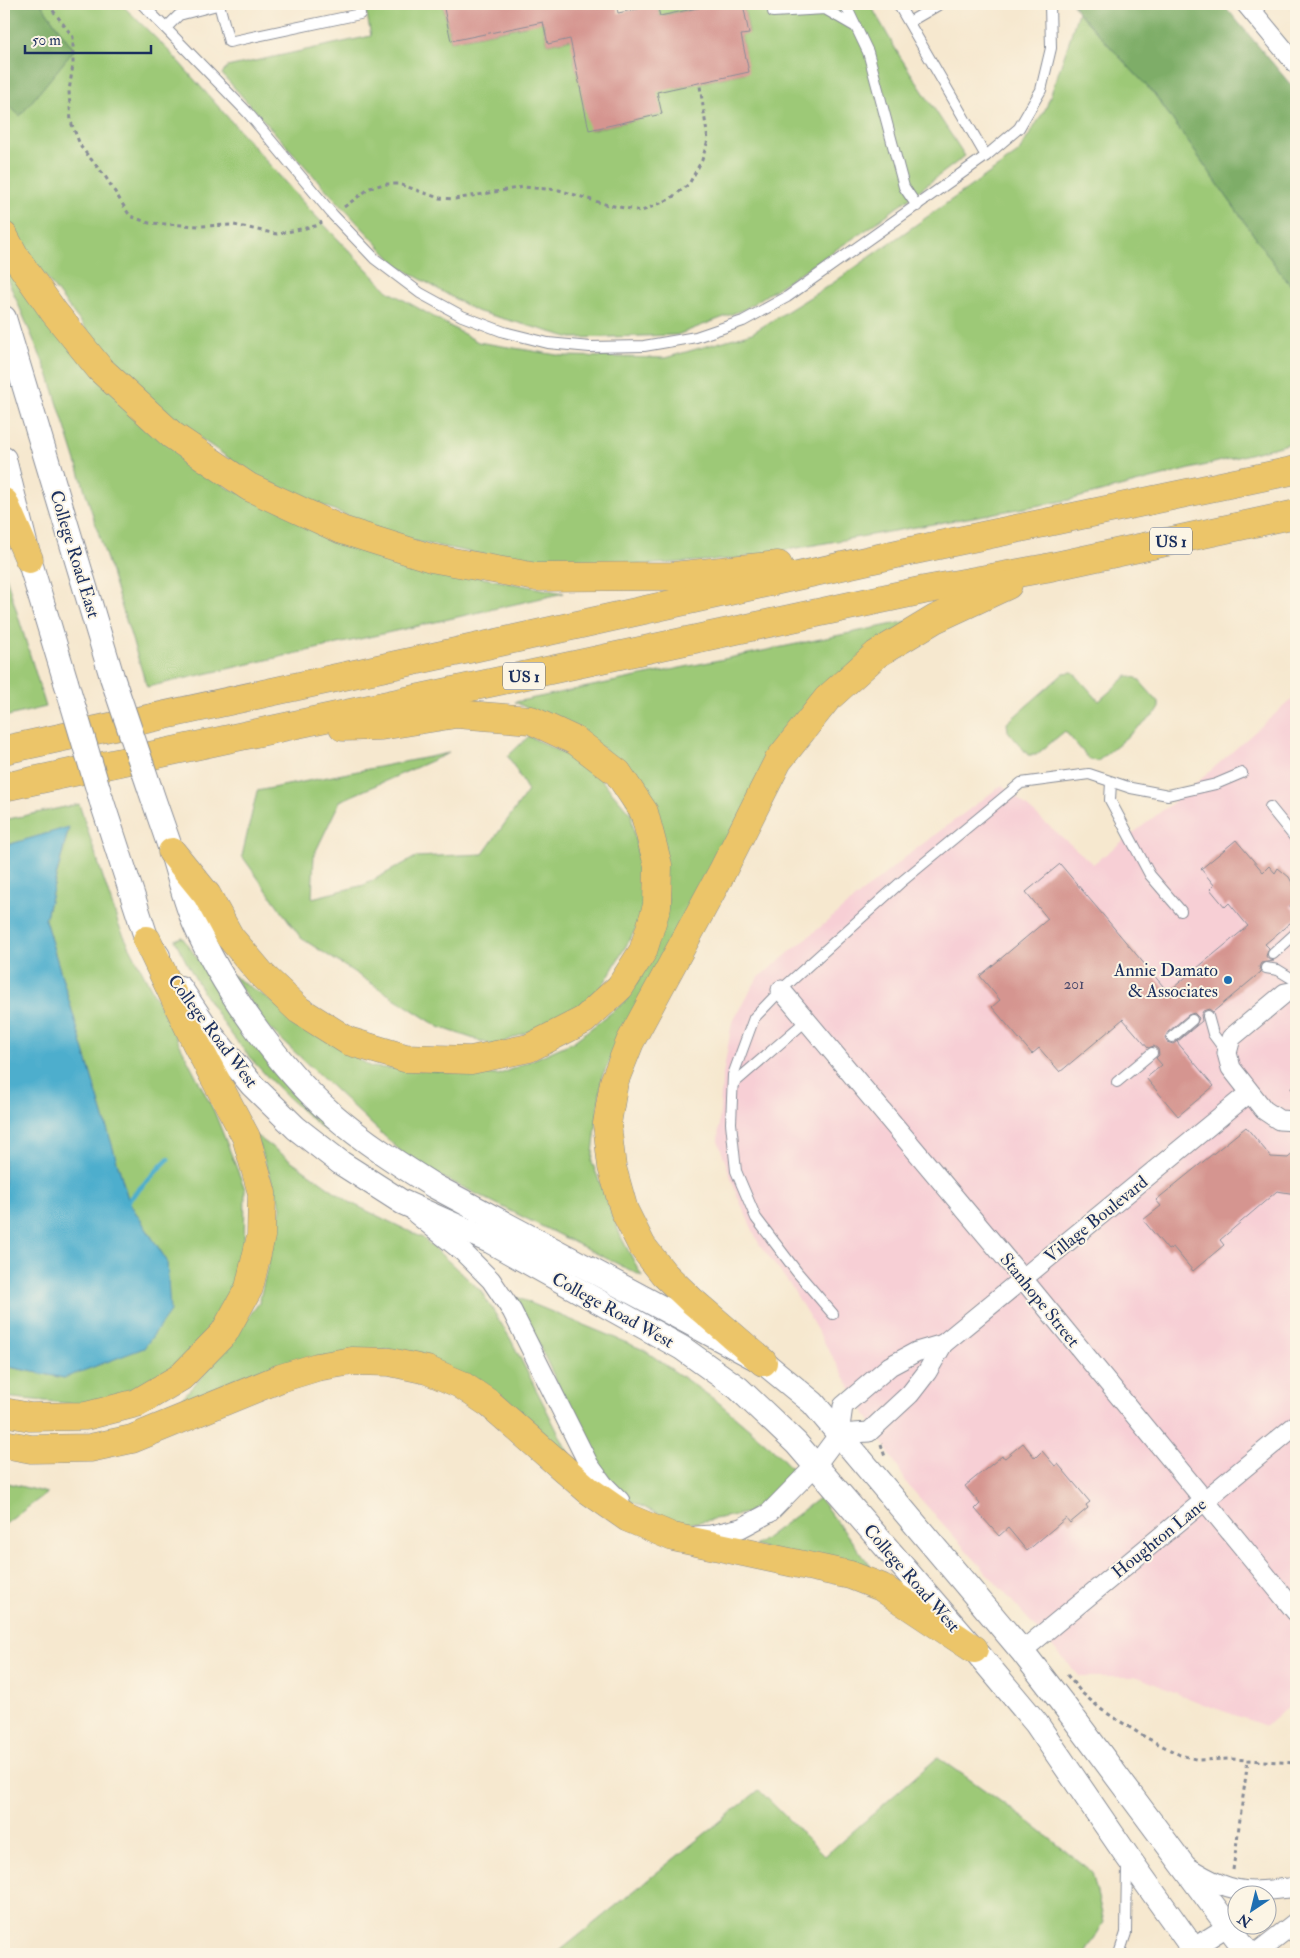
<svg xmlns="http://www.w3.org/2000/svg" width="1300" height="1958" font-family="'IM FELL Double Pica',serif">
<rect width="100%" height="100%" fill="#fcf5e5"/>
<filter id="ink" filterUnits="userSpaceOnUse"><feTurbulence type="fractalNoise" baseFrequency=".02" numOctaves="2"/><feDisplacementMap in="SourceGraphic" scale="10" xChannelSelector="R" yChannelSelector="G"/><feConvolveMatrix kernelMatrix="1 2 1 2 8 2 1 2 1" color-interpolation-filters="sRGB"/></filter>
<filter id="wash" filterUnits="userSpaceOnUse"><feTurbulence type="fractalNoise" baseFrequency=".0096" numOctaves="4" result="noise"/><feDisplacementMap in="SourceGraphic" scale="20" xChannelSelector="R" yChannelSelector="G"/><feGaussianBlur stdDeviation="1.12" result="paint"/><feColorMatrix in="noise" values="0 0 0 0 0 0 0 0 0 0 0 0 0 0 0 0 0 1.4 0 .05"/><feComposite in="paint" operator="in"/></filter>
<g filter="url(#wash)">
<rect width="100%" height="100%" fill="#f6e8cf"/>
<path fill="#f7cfd5" d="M1296,690V1700L1266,1726L1203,1704L1138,1677H1080L908,1485L791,1286L759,1244L737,1195L718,1141L722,1081L732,1022L757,979L913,851L1002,785L1093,864L1184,794L1292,699Z"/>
<g fill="#9dc977" stroke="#5c7c6a">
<path d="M41,4H121L170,52L307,207L388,291L478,342L563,356L665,358L752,333L833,283L1018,153L1046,108L1067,48L1078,12L1155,95L1282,275L1296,291V442L1069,500L735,559L593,568L521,562L402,539L256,477L135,393L28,254L4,216V101L20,115L74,50Z"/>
<path d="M365,4H443L451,41L525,26L541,15L548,44L576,38L574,58L590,130L661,114L655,85L676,88L748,72L741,35L749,33L743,4H870L899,55L965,156L872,226L745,309L677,335L572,338L476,311L398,266L321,184L222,74L227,67L371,36Z"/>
<path d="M657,4H716L660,16Z"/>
<path d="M11,268L226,487L424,567L564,593L147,687L49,376L4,271Z"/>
<path d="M4,570L46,707L4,717Z"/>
<path d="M918,619L827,684L665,957L602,1076L592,1162L621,1237L642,1276L412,1162L266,1025L232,975L371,1067L498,1075L573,1042L625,1002L652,957L668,899L605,749L515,702Z"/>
<path d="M1073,672L1099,701L1127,676L1137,678L1159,703V710L1098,761L1090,760L1065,731L1036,755H1028L1008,731L1007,723L1064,673Z"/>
<path d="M529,736L591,768L631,814L647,910L592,1004L495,1046L439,1027L301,938L242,856L257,791L449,753L340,801L314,855L312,898L364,885L416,857L483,854L528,791L508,756Z"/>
<path d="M79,804L119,926L214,1111L245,1189L244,1256L230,1305L188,1363L104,1407L4,1397V1366L64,1378L167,1261L129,1202L45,920L69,828L4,846V820Z"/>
<path d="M182,937L208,973L330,1125L325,1131C294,1104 264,1076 239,1044C213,1012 193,976 175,940Z"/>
<path d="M255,1135L351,1203L423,1238L481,1291L510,1338L577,1470L389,1349L172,1409L204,1374L259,1303L281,1207Z"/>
<path d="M516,1297L644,1350L718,1402L773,1449L798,1475L747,1513L682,1525L628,1500L594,1459Z"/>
<path d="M4,1482L47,1493L4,1525Z"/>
<path d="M819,1498L882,1581L755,1546Z"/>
<path d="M938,1757L1024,1818L1092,1872L1104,1922L1085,1954H556L759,1790L825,1856Z"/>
</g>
<g fill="#7ead68" stroke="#4c6e63">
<path d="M4,4H41L74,50L20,116L4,101Z"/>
<path d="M1073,4H1223L1296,91V291L1282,275L1155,95L1078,12Z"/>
</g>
<path fill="#4eaecd" stroke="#346e96" d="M69,827L45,920L129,1202L167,1261L170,1312L144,1348L64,1378L4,1366V846Z"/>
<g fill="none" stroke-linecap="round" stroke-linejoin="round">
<path stroke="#4eaecd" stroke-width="5" d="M125,1204L168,1159"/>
</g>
<g id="blocks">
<g fill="#d59590" fill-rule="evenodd">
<path d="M443,4H616L618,13L657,5L660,16L716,4H743L749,34L741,35L749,72L657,92L662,114L589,130L570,39L548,44L543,22L451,41Z"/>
<path d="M1236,840L1263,872L1269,866L1275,873L1278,868L1289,877L1296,890V901L1290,906L1296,913V918L1265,944L1269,948L1266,956L1268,959L1274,961L1261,963L1259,967L1261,972L1213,1012L1209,1009L1203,1011L1201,1015L1202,1021L1177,1042L1214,1086L1178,1116L1146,1078L1162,1065L1156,1058L1159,1055L1158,1049L1154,1046L1148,1048L1123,1019L1060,1072L1039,1048L1032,1054L992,1007L1000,1000L980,976L1048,919L1026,892L1060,864L1168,992L1248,926L1229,903L1225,907L1210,889L1214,885L1201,869ZM1194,1013L1199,1018L1196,1025L1176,1042L1173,1044L1167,1042L1165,1038L1168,1032L1188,1015Z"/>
<path d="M1246,1127L1271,1157L1288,1158L1296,1151V1194L1277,1191L1220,1240L1224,1245L1193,1271L1173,1247L1168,1250L1143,1220L1161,1206L1156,1200Z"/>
<path d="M1023,1443L1035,1458L1042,1451L1055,1466L1058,1464L1090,1502L1086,1505L1088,1508L1070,1523L1066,1518L1027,1551L1008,1528L999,1536L975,1509L980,1504L965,1486L1002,1456L1005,1458Z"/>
</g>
</g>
</g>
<g filter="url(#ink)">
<use href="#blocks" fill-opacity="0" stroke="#888c96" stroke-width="1"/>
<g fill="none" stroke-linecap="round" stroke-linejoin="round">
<g stroke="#888c96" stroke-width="12">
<g id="service">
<path d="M142,4L248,113L333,215L375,259L420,293L462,316L504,332L548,343L590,347L644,346L696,337L743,321L787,297L986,156L1019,128L1041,90L1051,48L1050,4"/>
<path d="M219,4L229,42L360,14L358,4"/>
<path d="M845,4L856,27"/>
<path d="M898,4L986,156"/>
<path d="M773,12L825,9L856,27L868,52L904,187L917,206"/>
<path d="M909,22L940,4"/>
<path d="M166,28L179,15L221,4"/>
<path d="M1111,782L1110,800L1150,875L1181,911"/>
<path d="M1270,807L1296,839"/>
<path d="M1273,954L1296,933"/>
<path d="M1266,968L1278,970L1296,981"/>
<path d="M1208,1016L1213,1034L1227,1053"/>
<path d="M1172,1037L1192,1020"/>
<path d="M1117,1082L1152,1053"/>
<path d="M733,1084L807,1020"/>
<path d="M833,1314L797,1272L756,1218L736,1171L731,1123L733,1075L754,1018L781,990L900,883L1021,783L1089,774L1131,788L1168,795L1216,784L1242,773"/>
<path d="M1119,1954L1126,1933L1127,1864"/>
</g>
</g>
<g stroke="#888c96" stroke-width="21">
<g id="minor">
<path d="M1246,4L1296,64"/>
<path d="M781,990L1023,1279L1296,1612"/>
<path d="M1296,991L1285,993L1231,1038L1227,1053L1231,1068L1264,1110L1279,1120L1296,1121"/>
<path d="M416,1214L463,1252L491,1280L512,1311L589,1465L603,1484L620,1501"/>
<path d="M839,1434L869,1432L910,1394L927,1372L943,1344L1249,1093"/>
<path d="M696,1536L711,1535L741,1528L769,1513L816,1465L839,1434L843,1406L890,1366L916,1352L943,1344"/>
<path d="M1022,1651L1296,1425"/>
<path d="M1188,1867C1207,1879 1229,1891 1253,1891C1265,1891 1277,1889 1289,1888"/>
<path d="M1193,1948L1238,1920"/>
<path d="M1255,1954L1296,1922"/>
</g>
</g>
<g stroke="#888c96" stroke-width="26">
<g id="tertiary">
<path d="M4,318L112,677"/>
<path d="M4,459L29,559L66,682"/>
<path d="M150,789C157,810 165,832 172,853C179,876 185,900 194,922C222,987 279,1067 332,1114C364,1142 399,1164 434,1186L763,1362L813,1403L1022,1651L1066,1708L1249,1954"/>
<path d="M101,799L147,940L158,956"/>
<path d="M180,988L210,1033L252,1085L296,1128L341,1163L402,1202L490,1241L682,1348L738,1388L796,1443L974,1649L1036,1723L1127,1856L1197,1954"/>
</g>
</g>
<g stroke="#888c96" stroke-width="29">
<g id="trunk">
<path d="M4,236L16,258L54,312L100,369L172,435L249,487L342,530L431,558L536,577L673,576L778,565"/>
<path d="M4,502L29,559"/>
<path d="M4,750L469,649L901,553L1296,470"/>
<path d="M4,787L924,590L1046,568L1296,514"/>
<path d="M172,852L207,895L230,937L263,976L299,1010L348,1041L405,1058L471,1060L529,1048L584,1020L620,987L643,951L657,906L658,865L644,812L618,773L576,741L531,720L456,714L381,726L343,727"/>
<path d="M763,1362L691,1300L664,1274L642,1246L624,1210L612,1167L607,1124L614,1082L630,1042L722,872L778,761L827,699L877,654L935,619L1008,585"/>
<path d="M4,1412L30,1417L86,1416L137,1403L181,1377L224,1333L249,1288L261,1236L262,1193L246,1137L196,1043L147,940"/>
<path d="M4,1444L31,1449L90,1448L132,1439L281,1378L317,1367L352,1361L390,1362L427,1370L460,1384L490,1404L588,1490L628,1518L673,1537L850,1575L881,1587L974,1649"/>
</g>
</g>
<g stroke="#888c96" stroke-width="3" stroke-dasharray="4 4" stroke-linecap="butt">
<path d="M48,4L73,37V65L69,91L71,122L81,147L105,176L130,216L149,223L199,226L234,225L277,234L315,226L322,222"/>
<path d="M344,207L370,188L384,184H399L439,198L455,199L523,187L559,190L608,205L642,211L670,199L689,184L702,160L708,140L700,86"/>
<path d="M1291,1089L1296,1085"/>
<path d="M881,1444L885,1457"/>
<path d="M1067,1675L1082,1693L1102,1710L1145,1737L1180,1755L1199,1760L1230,1759L1296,1763"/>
<path d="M1233,1870L1248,1760"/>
</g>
<use href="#service" stroke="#fff" stroke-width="10"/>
<use href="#minor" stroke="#fff" stroke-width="19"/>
<use href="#tertiary" stroke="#fff" stroke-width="24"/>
<use href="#trunk" stroke="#ecc569" stroke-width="28"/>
<g stroke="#888c96" stroke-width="26" stroke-linecap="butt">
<g id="tertiary-bridge">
<path d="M112,677L150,789"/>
<path d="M66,682L101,799"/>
</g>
</g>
<use href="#tertiary-bridge" stroke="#fff" stroke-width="24"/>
</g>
</g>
<circle fill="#1f6fb2" stroke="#fcf5e5" stroke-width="2" cx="1228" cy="980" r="5"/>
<g text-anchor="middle" stroke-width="4" stroke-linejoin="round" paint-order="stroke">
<g font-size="15" fill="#4a486a">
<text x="1074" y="989">201</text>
</g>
<g fill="#fcf5e5" stroke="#5e6a86" stroke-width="1">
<rect x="1150" y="527.5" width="42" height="27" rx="4"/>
<rect x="503" y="662.5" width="42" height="27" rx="4"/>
</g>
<g font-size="16" font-weight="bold" fill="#1b2f5e">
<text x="1171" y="547">US 1</text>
<text x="524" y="682">US 1</text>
</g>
<g font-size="18" fill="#1b2f5e" stroke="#fcf5e5">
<text transform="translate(75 554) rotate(73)" y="6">College Road East</text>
<text transform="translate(213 1031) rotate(53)" y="6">College Road West</text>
<text transform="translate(1096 1219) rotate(-39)" y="6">Village Boulevard</text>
<text transform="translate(1040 1300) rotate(51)" y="6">Stanhope Street</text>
<text transform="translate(613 1310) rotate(29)" y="6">College Road West</text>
<text transform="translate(1159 1538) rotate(-39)" y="6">Houghton Lane</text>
<text transform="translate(912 1578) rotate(49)" y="6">College Road West</text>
</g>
<g font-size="18" fill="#1b2f5e" stroke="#fcf5e5" text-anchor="end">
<text x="1218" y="976">Annie Damato<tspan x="1218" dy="21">&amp; Associates</tspan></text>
</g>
</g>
<rect width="1300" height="1958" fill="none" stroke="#fcf5e5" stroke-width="20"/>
<g transform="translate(1252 1910) rotate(215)"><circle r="24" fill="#fcf5e5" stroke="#a2a6af"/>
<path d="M0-4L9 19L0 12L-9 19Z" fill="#1f6fb2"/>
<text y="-8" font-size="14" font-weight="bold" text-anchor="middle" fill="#1b2f5e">N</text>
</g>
<path d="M25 45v8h126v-8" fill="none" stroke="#1b2f5e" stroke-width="2.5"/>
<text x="32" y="45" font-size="15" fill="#1b2f5e" stroke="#fcf5e5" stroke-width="4" paint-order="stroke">50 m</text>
</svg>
